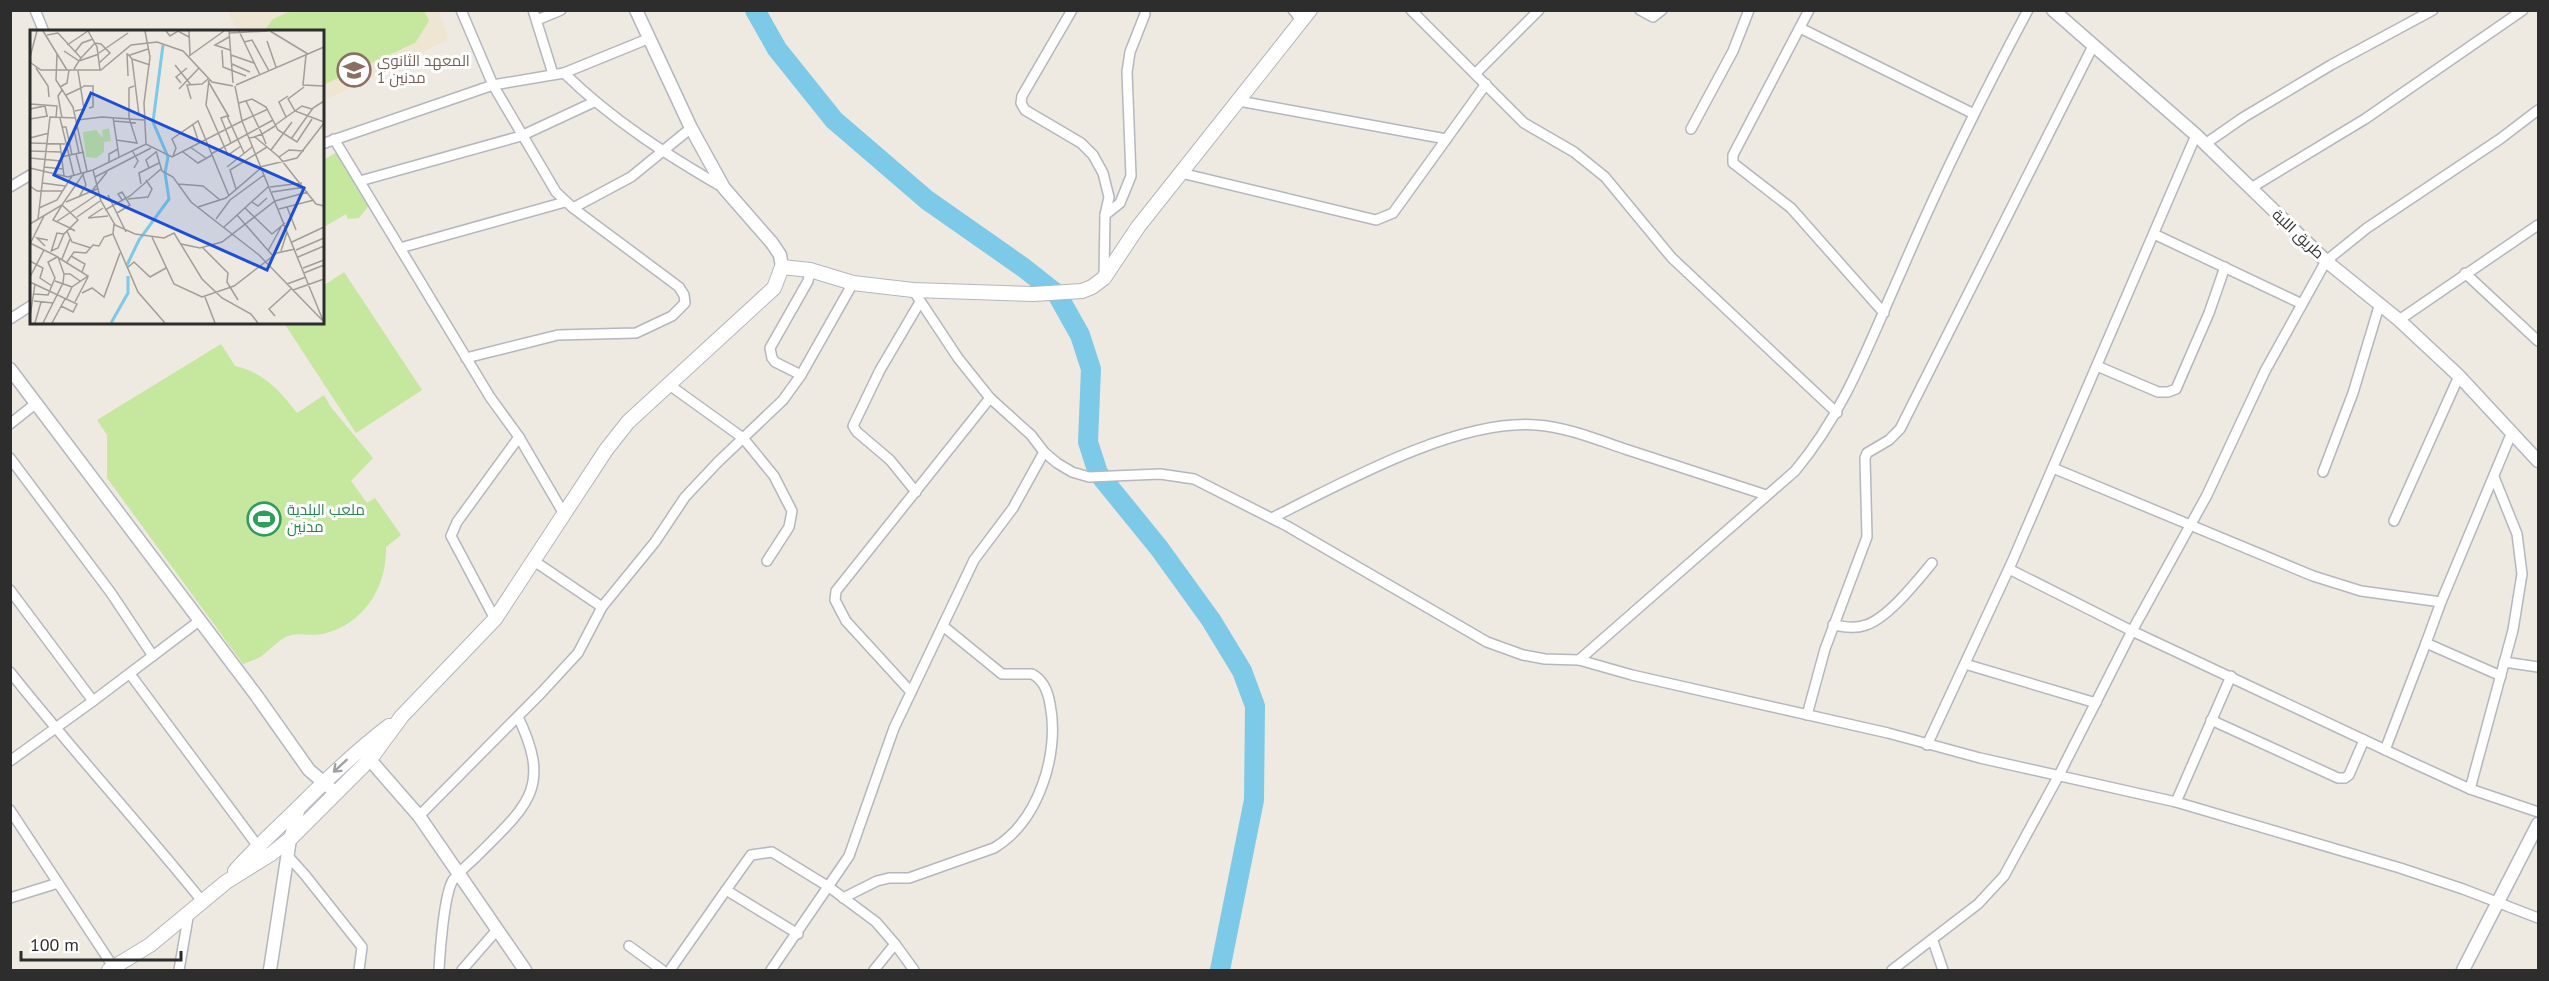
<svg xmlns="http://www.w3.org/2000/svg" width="2549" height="981" font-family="'PT Sans',Cairo,sans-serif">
<rect width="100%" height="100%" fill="#eee9e1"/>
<path fill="#eee5d2" d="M228,11H438L449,39L323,101L322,32L237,31Z"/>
<g fill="#c6e79e">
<path d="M293,10L424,11L429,21L415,43L323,85L322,32L264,31L273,19Z"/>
<path d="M339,151L370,204L359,218L348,219L346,214L324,227L325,230L323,232V160Z"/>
<path d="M344,272L422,390L356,433L284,323L322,322L323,286Z"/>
<path d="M221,344L235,366C263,372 280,391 297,413L324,395L330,406L373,458L351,481L367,503L375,498L401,535L386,547C387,587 364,624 323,634C312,636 301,633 291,635C281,637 269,651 260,657C255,660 249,662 243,664L107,478V435L97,420Z"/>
</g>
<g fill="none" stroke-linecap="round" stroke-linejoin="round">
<path stroke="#7cc9e8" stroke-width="20" d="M755,10L777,49L834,120L927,200L1024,268L1057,294L1080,335L1091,369L1088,442L1098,473L1159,548L1211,620L1242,671L1255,706L1254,800L1220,970"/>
<g stroke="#b4b7c0" stroke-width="12">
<g id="minor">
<path d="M35,10L44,32"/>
<path d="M461,10L493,85L556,192L573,208L679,287L684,295L685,303L672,316L636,333L558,335L466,358"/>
<path d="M533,10L553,74"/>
<path d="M1072,10L1022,96L1021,103L1025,110L1081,143L1093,155L1103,173L1109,197L1105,215L1104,276"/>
<path d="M1293,10L1302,21"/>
<path d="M1411,10L1524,123L1574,152L1605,177L1672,258L1837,413"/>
<path d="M1640,10L1653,17L1662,10"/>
<path d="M1809,10L1733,155V163L1791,208L1884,313"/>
<path d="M537,20L561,10"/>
<path d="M1800,28L1974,114"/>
<path d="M564,73C612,120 667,155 724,188"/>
<path d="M1475,74L1539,10"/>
<path d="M1239,101L1446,139"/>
<path d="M1691,129L1733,51L1749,10"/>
<path d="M334,139L490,397L519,437L564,514"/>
<path d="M322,144L493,85L564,73L650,38"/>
<path d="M2205,144L2244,117L2331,65L2433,10"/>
<path d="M1181,173L1376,220L1393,213L1486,84"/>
<path d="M360,181L521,136L594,102"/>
<path d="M10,187L32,174"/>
<path d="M2251,188L2365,119L2523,10"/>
<path d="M573,208L631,177L691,128"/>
<path d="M1105,215L1120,203L1131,176L1127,72L1130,52L1145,14"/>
<path d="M2154,234L2302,304"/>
<path d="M400,248L565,202"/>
<path d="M2465,273L2538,341"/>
<path d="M913,290L958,358L990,398L1031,435L1044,452L1057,463L1072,472L1089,477L1160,474L1194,479L1287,526L1487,642L1523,655L1545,659L1579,660L1632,675L1888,733L1980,758L2176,802L2400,868L2463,889L2538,918"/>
<path d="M10,319L32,305"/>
<path d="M2399,320L2538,225"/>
<path d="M2097,366L2158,392H2168L2176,389L2209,313L2225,267"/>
<path d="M801,375L775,362L772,358L770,348L808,281L810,270"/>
<path d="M668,384L743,438L774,476L792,511L789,527L767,561"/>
<path d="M10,424L35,404"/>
<path d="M10,458L111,593L153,656"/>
<path d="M2053,468L2313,576L2361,591L2441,602L2512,432"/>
<path d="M2323,472L2353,393L2380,303"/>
<path d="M916,492L890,460L857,432L853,426L880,370L920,302"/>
<path d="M1272,518C1342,483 1456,419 1536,425C1567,427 1598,440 1628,450C1674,465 1720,480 1766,495"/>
<path d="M2394,521L2459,376"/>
<path d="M534,561L602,607"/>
<path d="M2009,569L2132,631L2411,762L2470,789L2538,812"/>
<path d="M10,590L93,701"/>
<path d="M2441,602L2426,643L2501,676"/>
<path d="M495,619L451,536L457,522L519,437"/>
<path d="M1833,625C1845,627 1855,629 1866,625C1888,618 1917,581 1932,563"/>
<path d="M1579,660L1795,471C1846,410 1869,343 1901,272C1939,183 1982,96 2028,10"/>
<path d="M2504,662L2538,667"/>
<path d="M1965,664L2096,703"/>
<path d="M10,672C72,750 139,823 202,901"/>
<path d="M130,674L257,845"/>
<path d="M911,692L846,621L835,600L836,591L990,398"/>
<path d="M1807,715L1825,649L1867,537L1865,458L1867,453L1889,440L1900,429L2093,46"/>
<path d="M2211,720L2338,778H2345L2349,775L2364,740"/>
<path d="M1927,745L2012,562L2196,135"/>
<path d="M2385,750L2426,643"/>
<path d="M10,761L93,701L199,621"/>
<path d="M2470,789L2513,630L2522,574L2517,534L2494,477"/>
<path d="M2176,802L2231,676"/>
<path d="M10,810L114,968"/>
<path d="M419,816L542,692L578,653L602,607L655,542L685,497L718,462L783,400L801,375L853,283"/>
<path d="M287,855L305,875L362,947L359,970"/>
<path d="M10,898L58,883"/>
<path d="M843,898L877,881L889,878H909L994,848C1039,821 1060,753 1050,704C1048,692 1044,680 1032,674H1002L943,626"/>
<path d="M798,934L726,890L751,855L772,852L829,887L876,922L895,944L874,970"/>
<path d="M1933,941L1943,970"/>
<path d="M895,944L914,970"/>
<path d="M629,946L662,970"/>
<path d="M179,970L189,912"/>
<path d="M439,970C440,952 444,894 453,880C460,871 471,862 479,854C528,805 552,787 518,717"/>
<path d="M462,970L496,931"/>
<path d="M670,970L726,890"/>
<path d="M771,970L849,856L894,728L974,560L1013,508L1044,452"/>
<path d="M1892,970L1978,904L2004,876L2059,775L2132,631L2207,495L2265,371L2326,261L2367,228L2500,139L2538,110"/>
</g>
</g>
<g stroke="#b4b7c0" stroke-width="15">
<g id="tertiary">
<path d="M636,10L691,128L724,188L772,243L780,255L782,267"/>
<path d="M2053,10L2196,135L2326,261L2399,320L2459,376L2538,461"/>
<path d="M10,369L256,695L309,770L336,793"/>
<path d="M364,753L419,816L525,970"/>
<path d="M270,970L290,839L299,808"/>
<path d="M2463,970L2538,824"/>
</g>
</g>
<g stroke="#b4b7c0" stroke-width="16">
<g id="secondary">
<path d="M235,871C255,848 278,828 300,806C329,777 356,751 389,726"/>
<path d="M109,970L150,945L226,882L271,854L290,839L371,758L402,716L495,619L606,450L628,422L774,288L782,267L810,270L853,283L913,290L1033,294L1082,291L1092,287L1104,278L1138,227L1310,10"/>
</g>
</g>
<use href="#minor" stroke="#fff" stroke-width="9"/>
<use href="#tertiary" stroke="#fff" stroke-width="12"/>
<use href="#secondary" stroke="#fff" stroke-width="14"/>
</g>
<defs><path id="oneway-shaft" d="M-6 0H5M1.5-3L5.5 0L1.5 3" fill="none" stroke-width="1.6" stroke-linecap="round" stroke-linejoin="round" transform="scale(1.5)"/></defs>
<use stroke="#a0a0a0" href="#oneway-shaft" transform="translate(340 766) rotate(137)"/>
<defs>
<g id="school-ring" transform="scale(1.725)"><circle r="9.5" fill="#fff" stroke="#8d6e63" stroke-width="1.5"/><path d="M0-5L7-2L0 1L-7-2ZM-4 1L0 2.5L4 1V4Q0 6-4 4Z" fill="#8d6e63"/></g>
<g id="stadium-ring" transform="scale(1.725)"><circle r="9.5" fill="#fff" stroke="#2e9e5b" stroke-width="1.5"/><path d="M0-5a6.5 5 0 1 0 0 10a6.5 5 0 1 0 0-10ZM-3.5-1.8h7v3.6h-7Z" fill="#2e9e5b"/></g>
</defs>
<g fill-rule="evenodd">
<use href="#school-ring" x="354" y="70"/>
<use href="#stadium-ring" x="264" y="519"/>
</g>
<g text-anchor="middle" stroke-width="6" stroke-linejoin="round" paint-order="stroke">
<g font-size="15" fill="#785e54" stroke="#fff" text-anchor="start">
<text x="377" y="66">المعهد الثانوي<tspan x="377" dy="17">مدنين 1</tspan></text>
</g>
<g font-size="15" fill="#2d2d2d" stroke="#fff">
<text transform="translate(2298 234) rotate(43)" y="5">طريق اللبة</text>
</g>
<g font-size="15" fill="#27864d" stroke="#fff" text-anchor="start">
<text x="287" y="515">ملعب البلدية<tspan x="287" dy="17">مدنين</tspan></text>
</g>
</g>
<g transform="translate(30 30)">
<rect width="294" height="294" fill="#eee9e1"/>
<path d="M79,98L81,111L74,112V122L66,128L56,127L53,102L66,100L73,108L72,100Z" fill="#c6e79e"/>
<path fill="none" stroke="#7cc9e8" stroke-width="3" d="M97,235L109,210L139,169L135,143L138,127L123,92L133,15M81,293L98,263V246"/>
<path fill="none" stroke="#a19e99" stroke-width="1.5" d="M13,1L37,40M58,1L67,17L70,40M115,1L120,27L114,73L116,114M136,1L140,6L148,1L159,7M159,1L160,25M199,1L203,53M209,1L230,45M240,1L278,24M199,3L238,1M17,5L28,3L51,28L49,31L69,24M199,7L185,15L200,20M237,11L246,37M214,12L222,10L239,41M37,15L58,1M192,20L193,37L216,46M34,21L49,31L44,39M45,22L52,13L63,9M69,23L98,3M97,23L98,46M27,24L26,50L43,77L57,141M98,24L102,29L109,85M100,25L118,19M201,25L224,33M276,25L273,55L294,56M159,26L194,1M0,27L7,1M51,28L65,13L71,14L80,23L69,33M102,29L120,35M1,33L11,40H71L101,15L127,12L153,21L182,52L203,56M202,34L220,42M145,35L161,55M6,38L18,56L19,67M179,50L176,75L198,125L211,116M178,51L199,87M151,53L146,47L157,38M206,55L294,17M53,56H63V77L59,78M30,57L37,53L39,40M274,57L258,69L265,81L294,92M149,59L169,38M36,65L53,57M161,69L157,55L172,54L178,49M216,71L232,104L224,107M209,73L222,69L236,77L248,100L267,112L282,89M0,74L27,76L26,88M0,79L15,76L17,86M238,79L212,91L294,293M45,81L54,79L48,41M83,87L89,127M256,87L249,72L258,66M30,88L44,146M32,88L28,66L32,60M0,89L18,86M47,90L72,87L114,90M84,91L106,93M163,95L169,113M245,95L272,76L282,79M32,97H36L42,125M48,98L44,100L49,123M0,108L19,103M219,108L225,107L249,127L286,174L294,176M261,109L283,78L294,71M86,110L107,113L99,88V58L104,56M0,113L35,114M201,113L191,88L197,86L214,123M30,114L34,146M236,114L232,104L245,96M160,117L176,128M102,120L108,131L104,138M241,120L262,92M0,121L31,122M126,121L132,141L143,147L161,172L229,225L293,291M153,122L168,133L182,125M46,124L51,143M181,124L243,90M143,126L146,118L142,109L168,91L199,166M31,127L54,122M249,127L259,120L274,121M0,128L31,131M79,133V124L88,119M14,137L33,139M197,137L222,117M230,137L267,128L294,93M0,138L38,147L63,140L116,114L142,127L212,91L205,56M119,138L116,130L126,122M63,140L71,171L85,195L105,204L134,208L144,203L172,249L192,268L221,284L228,293M65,147L121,118M12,153L35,156M111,154L109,143L129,133M148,154L173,156L190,170M0,156L7,161H32M240,157L272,153M206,159L200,140L237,117M61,162L77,142M242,162L275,157M78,165L96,202M49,167L56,155L53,145M98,169L118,167L122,159L116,150M36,172L67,159M222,172L228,176L237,168M168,177L196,168L231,138M257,177L266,200M9,178L27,170L42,146M215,178L242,204L255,193M249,179L284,170M75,180L100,166L131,139M87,183L100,175L92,162L88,164L93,171M207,185L243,226M47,187L70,171M58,188L78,186M58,188L73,178M8,189L20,87L46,88M186,189L200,170L234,145M26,192L68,164M0,194L32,175L54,143M84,194L83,204L108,262L135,293M194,197L239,156M37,201L42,212L61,218M122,207L144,254L172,267L204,256L247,223L265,219M1,212L14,186M262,212L294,197M0,213L28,227L34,244L33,253L13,293M151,214L170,218L192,212L245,171L278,162M15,216L7,208L18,210M173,218L198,243L197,252L208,270M266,220L294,208M21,221L28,218L34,204L48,190L32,175L23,190L40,198L45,201M238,221L251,197M251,221L257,202M21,222L27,203L34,204M41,226L55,234L52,242M268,227L294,216M29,228L58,246L42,257L36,270M32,229L40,209M0,231L13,238L10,248L22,256M37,232L44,222L56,223L63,215L69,216L74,207L83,204M97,238L104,232L120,247L136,238M273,238L294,230M274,243L294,235M34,244H40L50,251M0,247L14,220M25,251L42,257M0,252L47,274L43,282L31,276M257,254L276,247M263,260L294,249M52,263L62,258L74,267L90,223M4,264L18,265L25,248L18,232L27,227M175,267L185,293M4,271L23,273M45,272L58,247M245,286L239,279L261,259M0,287L5,254M5,293L11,272M22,293L35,269"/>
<path fill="#1d4ed8" fill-opacity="0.15" stroke="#1d4ed8" stroke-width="3" d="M61,63L274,158L237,240L24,145Z"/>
<rect width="294" height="294" fill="none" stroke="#2d2d2d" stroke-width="3"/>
</g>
<rect width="2549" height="981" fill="none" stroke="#2d2d2d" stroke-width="24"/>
<path d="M21 951v9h160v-9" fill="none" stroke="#2d2d2d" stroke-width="3"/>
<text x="30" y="951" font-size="18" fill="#2d2d2d" stroke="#ffffff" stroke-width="4.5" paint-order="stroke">100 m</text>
</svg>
